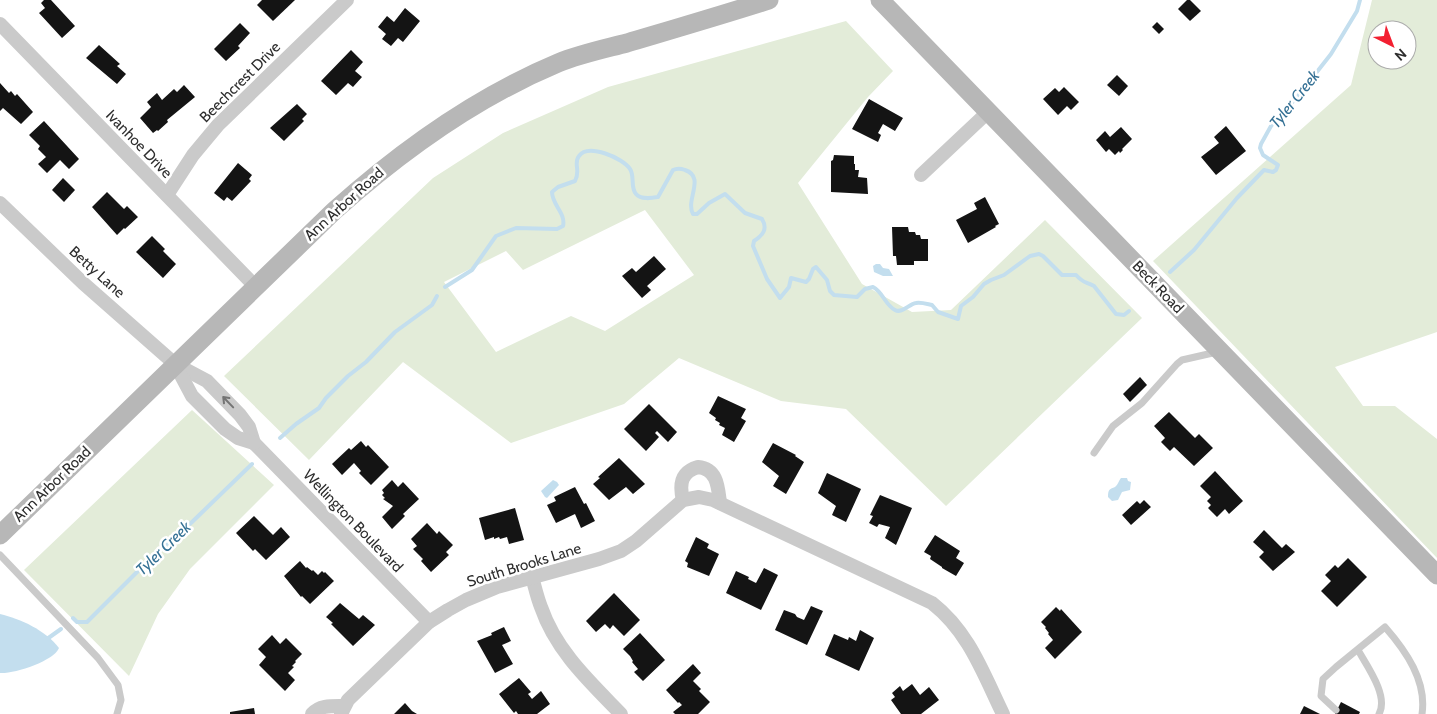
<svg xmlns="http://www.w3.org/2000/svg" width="1437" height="714" font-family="Cabin,sans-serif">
<rect width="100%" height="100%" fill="#fff"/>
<g fill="#e3ecd9" fill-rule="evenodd">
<path d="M1372,0H1437V332L1335,367L1363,406H1395L1437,439V558L1153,261L1351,85ZM1377,30H1407V60H1377Z"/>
<path d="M846,21L893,71L868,97L798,183L862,284L912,312L951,310L1045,220L1142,318L946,506L846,409L781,401L679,358L624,404L511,443L403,362L309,460L224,376L433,178L503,133L608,87ZM645,210L694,275L605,331L571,316L496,352L444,282L506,251L523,270Z"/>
<path d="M192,410L274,485L190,569L158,614L129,676L24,570Z"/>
</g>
<g fill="#c3deee">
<path d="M880,264L883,268L889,269L893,276H883L874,272L873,266L876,264Z"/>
<path d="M1121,478H1127L1128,481L1131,482L1130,490L1122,492L1118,500L1112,501L1108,497C1108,489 1110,489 1115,487C1118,485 1119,480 1121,478Z"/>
<path d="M553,480L557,482L559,485L547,498L545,497L541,491Z"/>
<path d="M0,614C21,619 45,630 59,648C54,661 14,674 0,673Z"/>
</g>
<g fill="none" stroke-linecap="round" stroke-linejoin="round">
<g stroke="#c3deee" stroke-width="4">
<path d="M1170,272L1194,250L1237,198L1264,170L1273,172L1276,170L1278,165L1263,155L1260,148L1261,144L1271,126L1298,96L1331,54L1357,11L1360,0"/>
<path d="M445,287L472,270L496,236L516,228L557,229L563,226C566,213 552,205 552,192L558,187L575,181C581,171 573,163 579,156C588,143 623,158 630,169C635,176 630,187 636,194C641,200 652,198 658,197L673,170C677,168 680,168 685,170C706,177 685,200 693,214H697L709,203L725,194L745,213L762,219C768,229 763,235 754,241L753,246L767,279L780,298L789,287L791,278L806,282L809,279L813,269L816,267L827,280L830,291L834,295L857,297L865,289L873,287C883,292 885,305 895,310C902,314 909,304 916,303C921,302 927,304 932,305L938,312L958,319L961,306L973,297L984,284L991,280L1004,275L1030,256L1039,254L1043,256L1062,275H1076C1084,284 1085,281 1094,286L1116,314L1124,315L1129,311"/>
<path d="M280,438L296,424L319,408L326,398L348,376L366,362L395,332L432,305L437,296"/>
<path d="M73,618L77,622H87L156,553L191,523L252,464"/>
<path d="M47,639L61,629"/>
</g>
</g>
<g fill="#141414">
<path d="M44,0H51L75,26L62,38L39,13L45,8L41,3Z"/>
<path d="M262,0H295L273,21L257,5Z"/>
<path d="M1187,0H1190L1201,11L1190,21L1178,9Z"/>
<path d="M405,8L420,21L403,42L398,38L391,46L382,39L386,34L378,27L387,16L394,22Z"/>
<path d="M1157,22L1164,29L1159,34L1152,27Z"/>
<path d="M240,23L250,33L238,46L240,48L226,61L214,49Z"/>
<path d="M99,45L120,64L117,66L126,74L117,84L86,58Z"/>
<path d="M351,50L363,62L355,71L362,77L353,87L348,83L336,95L321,81Z"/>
<path d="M1117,75L1128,86L1119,96L1107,85Z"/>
<path d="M0,83L9,93L11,91L15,96L17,94L33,112L21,124L3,108L0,111Z"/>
<path d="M184,85L195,97L167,120L168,122L158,131L157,130L153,133L140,118L151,107L147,102L157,93L162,100L174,89L177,92Z"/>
<path d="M1064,87L1079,102L1071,110L1067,106L1058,115L1043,99L1055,88L1059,92Z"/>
<path d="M869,99L903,118L895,131L883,124L878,133L881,135L878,142L852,129Z"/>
<path d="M297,104L307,114L302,119L304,121L284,141L270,128Z"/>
<path d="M44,121L79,159L69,169L60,160L47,173L38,164L46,157L38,149L40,146L29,135Z"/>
<path d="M1226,126L1246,151L1216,175L1201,157L1219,143L1214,137Z"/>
<path d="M1121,127L1132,139L1122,149L1123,150L1120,153L1119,151L1115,155L1109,149L1106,152L1096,140L1105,131L1110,137Z"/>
<path d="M834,155L854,156V164H855V170H859L858,177L867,178L868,194L831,192V161L833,160Z"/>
<path d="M238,163L252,175L249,179L251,181L232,201L227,197L224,201L214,193Z"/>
<path d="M63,178L75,190L64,202L52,190Z"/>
<path d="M107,192L124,209L127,206L138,217L125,229L124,228L117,235L92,207Z"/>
<path d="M985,197L999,224L995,226L996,227L968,243L956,220L977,209L974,203Z"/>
<path d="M892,227H908L909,232H915L916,235H920L921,239H928V261H914V265H897L896,256H893Z"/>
<path d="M152,236L165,249L163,251L176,264L163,278L136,252Z"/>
<path d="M654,256L666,269L647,286L651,290L642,298L622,276L632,268L636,272Z"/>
<path d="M1140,377L1147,385L1130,402L1123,394Z"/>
<path d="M718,396L746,409L741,418L746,421L734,442L722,435L725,428L719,425L720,423L715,420L716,418L709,413Z"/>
<path d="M649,404L677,432L668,442L657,431L655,433L659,437L646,451L624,429Z"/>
<path d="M1169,412L1195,438L1199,434L1213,448L1194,466L1174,447L1170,451L1161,442L1165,438L1154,426Z"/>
<path d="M361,441L366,447L368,445L389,467L371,485L359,473L361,471L354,463L342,475L332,464L349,448L351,450Z"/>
<path d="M773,443L796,455L795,456L804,462L786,494L773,486L779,476L762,462Z"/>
<path d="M619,458L645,484L633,494L626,487L609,500L593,484L600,478L598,477Z"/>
<path d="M1215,471L1243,501L1229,514L1225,509L1217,517L1208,508L1211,505L1207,501L1211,497L1200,486Z"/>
<path d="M827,473L861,489L846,522L832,515L836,506L818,493Z"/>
<path d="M392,480L398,487L403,482L419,499L403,514L405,516L392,529L382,517L393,506L383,499L385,498L382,495L384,493L382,490Z"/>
<path d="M575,487L584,504L586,503L595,521L581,528L575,514L556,523L547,505L556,501L554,497Z"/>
<path d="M880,495L912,508L896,545L885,538L890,527L879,524L877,527L869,523L873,516L870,515Z"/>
<path d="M1144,500L1151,507L1131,525L1122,515L1137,501L1140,504Z"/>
<path d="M515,508L524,540L509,544L507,537L500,539L499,537L494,539V537L485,540L479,518Z"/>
<path d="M254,516L273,535L281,527L290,537L266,560L255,549L253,551L236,533Z"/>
<path d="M427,523L437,534L439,531L453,545L446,552L449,555L431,572L421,561L423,559L413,549L417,546L411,539Z"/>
<path d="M1264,530L1282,548L1286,544L1295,552L1273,571L1259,557L1264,552L1253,542Z"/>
<path d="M935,535L960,551L956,558L964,563L956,576L942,568V567L930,559L931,556L924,552Z"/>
<path d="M696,537L709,544L707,548L719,554L709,576L687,567L688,563L685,561Z"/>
<path d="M1348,558L1367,577L1337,607L1321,591L1331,581L1325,575L1335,565L1338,568Z"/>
<path d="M300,561L306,568L307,567L312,571L313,570L318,575L322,571L324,573L325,572L334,581L310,604L302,596L301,597L284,576Z"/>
<path d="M764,568L778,575L761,610L726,593L736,571L749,577L748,579L756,583Z"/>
<path d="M614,593L640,620L624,636L613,625L610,629L605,624L596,632L586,621Z"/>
<path d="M340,603L359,619L363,615L375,625L353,646L331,624L333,623L326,617Z"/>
<path d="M811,606L823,611L807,645L775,630L784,610L795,614L797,617L804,620Z"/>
<path d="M1056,607L1060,611L1061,609L1082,632L1055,659L1045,648L1053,640L1048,634L1049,633L1045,628L1046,627L1041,622Z"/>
<path d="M504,627L511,641L502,645L513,664L495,673L477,641L492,635L491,633Z"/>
<path d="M860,630L874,638L859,671L825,655L834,634L848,640L849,637L856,641Z"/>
<path d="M640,633L665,660L643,681L634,672L638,669L632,662L633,661L630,656L623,649Z"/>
<path d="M272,635L280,644L286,638L302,654L295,661L296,662L292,666L294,667L288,673L295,680L285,691L259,665L266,657L258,649Z"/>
<path d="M693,664L701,673L693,681L701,689L699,691L710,702L698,714H675L673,712L682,705L679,702L678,703L666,690Z"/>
<path d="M519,678L531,692L528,694L532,699L541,691L550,704L537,714H518L516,711L514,713L499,694Z"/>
<path d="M912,684L920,695L929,687L939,700L921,714H901L891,700L895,697L892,693L900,686L903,691Z"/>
<path d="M1341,702L1360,712L1359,714H1335Z"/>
<path d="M405,703L412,711L417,714H394Z"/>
<path d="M1304,706L1320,714H1300Z"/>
<path d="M254,708L255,714H230V712Z"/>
</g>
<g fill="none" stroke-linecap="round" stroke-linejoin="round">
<g stroke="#cacaca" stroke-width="7">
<path d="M1094,453L1113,426L1142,403L1177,364L1182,360L1217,352"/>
<path d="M0,555L98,658L118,685L121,700L117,714"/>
<path d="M1358,650C1367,666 1389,696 1379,714"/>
<path d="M1336,710L1321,696L1323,679L1336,667L1385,627C1406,651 1427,681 1422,714"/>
</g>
<g stroke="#cacaca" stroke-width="14">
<path d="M0,24L255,286"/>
<path d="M921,175L988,112"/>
<path d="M167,195L193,155L218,125L347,0"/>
<path d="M0,203L83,283L175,364L207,381L240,415L249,427L254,443L429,622"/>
<path d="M175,364L192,396L225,429L238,438L254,443"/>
<path d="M683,500C679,484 681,472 698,467C718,469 718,488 720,503"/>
<path d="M532,577C535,587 537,597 541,607C556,651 590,682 621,714"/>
<path d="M312,714C320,705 332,706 344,706"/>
<path d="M341,714L348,700L429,622L448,610L466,600L497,587L599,559L621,551L636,541L683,500L699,497L713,500L932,603C969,632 983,673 1003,714"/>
</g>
<g stroke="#b7b7b7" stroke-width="19">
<path d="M880,0L1437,575"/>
<path d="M0,535L334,211C401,151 474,98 558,63C580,54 604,49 627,43C674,29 722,15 769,0"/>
</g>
</g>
<defs><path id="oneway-shaft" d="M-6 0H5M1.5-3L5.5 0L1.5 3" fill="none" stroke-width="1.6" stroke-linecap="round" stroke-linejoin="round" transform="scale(1.25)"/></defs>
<use stroke="#747474" href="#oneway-shaft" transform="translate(228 402) rotate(-134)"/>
<g text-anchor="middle" stroke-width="5" stroke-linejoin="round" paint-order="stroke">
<g font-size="15" fill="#2d2d2d" stroke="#fff">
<text transform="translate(240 82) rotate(-45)" y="5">Beechcrest Drive</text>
<text transform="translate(139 144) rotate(46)" y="5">Ivanhoe Drive</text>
<text transform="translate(344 204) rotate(-42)" y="5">Ann Arbor Road</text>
<text transform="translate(97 272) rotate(42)" y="5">Betty Lane</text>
<text transform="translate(1158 287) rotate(46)" y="5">Beck Road</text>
<text transform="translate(52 484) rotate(-44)" y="5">Ann Arbor Road</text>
<text transform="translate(353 521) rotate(46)" y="5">Wellington Boulevard</text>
<text transform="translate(524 565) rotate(-17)" y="5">South Brooks Lane</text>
</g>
<g font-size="16" font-style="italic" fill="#357195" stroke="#fff">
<text transform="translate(1294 99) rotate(-51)" y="6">Tyler Creek</text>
<text transform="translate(163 548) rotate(-44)" y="6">Tyler Creek</text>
</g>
</g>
<g transform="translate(1392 45) rotate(138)"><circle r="24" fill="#ffffff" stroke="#ababab"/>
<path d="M0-4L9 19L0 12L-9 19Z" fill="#f32031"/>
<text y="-8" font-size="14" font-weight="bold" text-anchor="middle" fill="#2d2d2d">N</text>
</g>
</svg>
